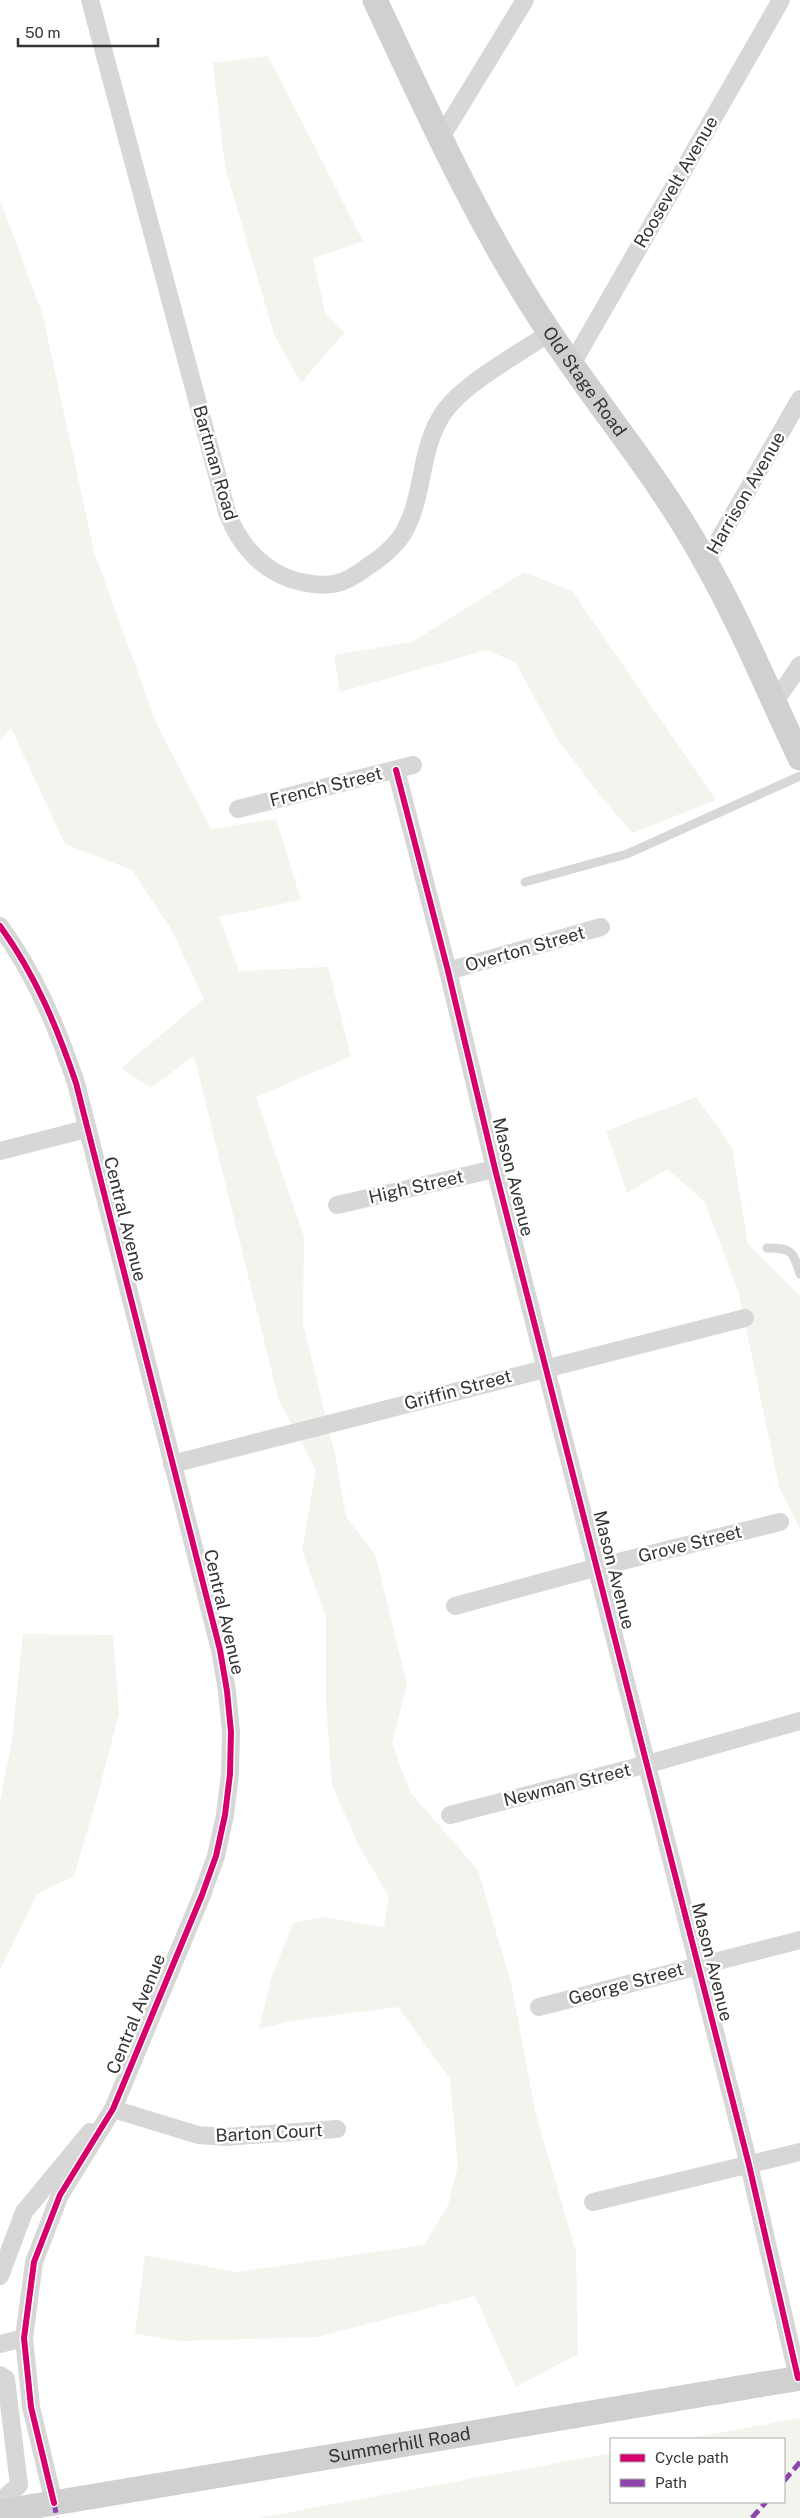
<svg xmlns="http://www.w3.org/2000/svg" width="800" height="2518" font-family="'Public Sans',sans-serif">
<rect width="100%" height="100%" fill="#fff"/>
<g fill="#f1f5ed">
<path d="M268,56L363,241L313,258L325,312L344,333L301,383L274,334L225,167L213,63Z"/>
<path d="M0,200L43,316L94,552L157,725L211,829L276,819L301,900L219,917L239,971L328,967L351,1056L256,1097L304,1237L303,1323L336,1459L346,1517L375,1554L407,1684L392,1743L410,1792L478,1870L512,1987L535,2111L576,2252L578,2354L516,2387L475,2296L317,2337L181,2341L135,2334L145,2255L237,2272L424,2245L448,2205L458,2166L450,2079L398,2007L290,2021L259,2029L271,1979L293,1923L322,1917L384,1927L389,1897L359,1846L332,1785L326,1703V1617L302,1550L316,1470L279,1401L194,1056L151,1088L121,1068L204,999L171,929L132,870L65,844L11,728L0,741Z"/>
<path d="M524,572L572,591L716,800L633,833L603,799L556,737L515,662L486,650L340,692L334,655L412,642Z"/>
<path d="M696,1097L732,1147L748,1244L800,1296V1529L779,1487L739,1294L705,1202L667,1169L627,1193L606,1131Z"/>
<path d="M23,1634L113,1635L119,1713L97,1798L74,1876L37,1894L0,1970V1802L12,1741Z"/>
<path d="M800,2418V2518H258L611,2453V2502H784V2439H684Z"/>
</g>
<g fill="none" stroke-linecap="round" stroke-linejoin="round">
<g stroke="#d7d7d7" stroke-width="9">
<path d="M525,882L627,854L800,776"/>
<path d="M767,1248C792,1248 793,1251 800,1274"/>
</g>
<g stroke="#d7d7d7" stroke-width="18">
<path d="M90,0L227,512C239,545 264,574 301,582C329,588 344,585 367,567C381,558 397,545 405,530C425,493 419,448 444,412C464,383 519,354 549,333"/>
<path d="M440,139L525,0"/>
<path d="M572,364L781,0"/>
<path d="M706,562L800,399"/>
<path d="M774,703L800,665"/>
<path d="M396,770L448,971L495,1169L749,2165L798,2378"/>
<path d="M238,809L413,765"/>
<path d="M0,926C35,974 57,1027 76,1083L220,1650L227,1691L231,1732L230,1774L225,1815L216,1856L202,1895L113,2109L60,2195L34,2262L24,2338L31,2407L54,2503"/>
<path d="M448,971L601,927"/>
<path d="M0,1151L86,1129"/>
<path d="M337,1205L495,1169"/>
<path d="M172,1464L745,1318"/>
<path d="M455,1606L598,1567L780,1522"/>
<path d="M450,1815L648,1764L800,1721"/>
<path d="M539,2007L800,1940"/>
<path d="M113,2109L198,2135L226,2137L337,2129"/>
<path d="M593,2202L800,2152"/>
<path d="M0,2276L24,2212L90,2132"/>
<path d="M0,2344L24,2338"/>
<path d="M0,2375L6,2379L19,2485L4,2498"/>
</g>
<g stroke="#d0d0d0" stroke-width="25">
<path id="s1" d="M375,0C428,113 480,229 550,333C601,410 661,480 705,561C741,624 769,693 800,758"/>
<path id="s2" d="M0,2512L800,2378"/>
</g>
<g stroke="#8e44ad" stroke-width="5" stroke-dasharray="10 5" stroke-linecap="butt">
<path d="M784,2481L800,2462"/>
<path d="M54,2503L57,2518"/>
<path d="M752,2518L766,2502"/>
</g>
<g stroke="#fff" stroke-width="9">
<g id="cycleway">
<path d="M396,770L448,971L495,1169L749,2165L798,2378"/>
<path d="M0,926C35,974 57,1027 76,1083L220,1650L227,1691L231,1732L230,1774L225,1815L216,1856L202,1895L113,2109L60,2195L34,2262L24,2338L31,2407L54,2503"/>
</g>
</g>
<use href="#cycleway" stroke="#d6006c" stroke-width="6"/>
</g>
<g text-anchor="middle" stroke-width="5" stroke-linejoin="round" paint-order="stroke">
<g font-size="18" fill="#333" stroke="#fff">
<text transform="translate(676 182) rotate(-60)" y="6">Roosevelt Avenue</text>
<text dy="6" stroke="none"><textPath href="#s1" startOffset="436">Old Stage Road</textPath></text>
<text transform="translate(215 463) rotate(74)" y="6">Bartman Road</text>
<text transform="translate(746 493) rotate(-60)" y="6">Harrison Avenue</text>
<text transform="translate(326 787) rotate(-14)" y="6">French Street</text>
<text transform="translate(525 949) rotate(-16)" y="6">Overton Street</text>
<text transform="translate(513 1177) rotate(76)" y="6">Mason Avenue</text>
<text transform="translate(416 1187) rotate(-13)" y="6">High Street</text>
<text transform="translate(125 1219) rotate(76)" y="6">Central Avenue</text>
<text transform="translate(458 1390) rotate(-15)" y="6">Griffin Street</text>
<text transform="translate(690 1544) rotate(-14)" y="6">Grove Street</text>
<text transform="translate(614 1570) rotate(76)" y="6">Mason Avenue</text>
<text transform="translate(224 1612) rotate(77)" y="6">Central Avenue</text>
<text transform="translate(567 1785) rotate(-14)" y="6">Newman Street</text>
<text transform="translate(712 1962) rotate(76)" y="6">Mason Avenue</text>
<text transform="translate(626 1984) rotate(-15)" y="6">George Street</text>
<text transform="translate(136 2014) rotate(-68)" y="6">Central Avenue</text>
<text transform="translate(269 2133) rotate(-3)" y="6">Barton Court</text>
<text dy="6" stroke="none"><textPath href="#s2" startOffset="405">Summerhill Road</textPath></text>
</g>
</g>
<rect x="610" y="2438" width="175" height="65" fill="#ffffff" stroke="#adadad"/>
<rect x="620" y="2454" width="25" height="8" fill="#d6006c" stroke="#adadad"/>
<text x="655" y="2463" font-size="15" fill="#333333">Cycle path</text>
<rect x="620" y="2479" width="25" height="8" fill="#8e44ad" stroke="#adadad"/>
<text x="655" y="2488" font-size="15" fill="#333333">Path</text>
<path d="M18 38v8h140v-8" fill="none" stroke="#333333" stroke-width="2.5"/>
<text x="25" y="38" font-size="15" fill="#333333" stroke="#ffffff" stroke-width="4" paint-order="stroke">50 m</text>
</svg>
